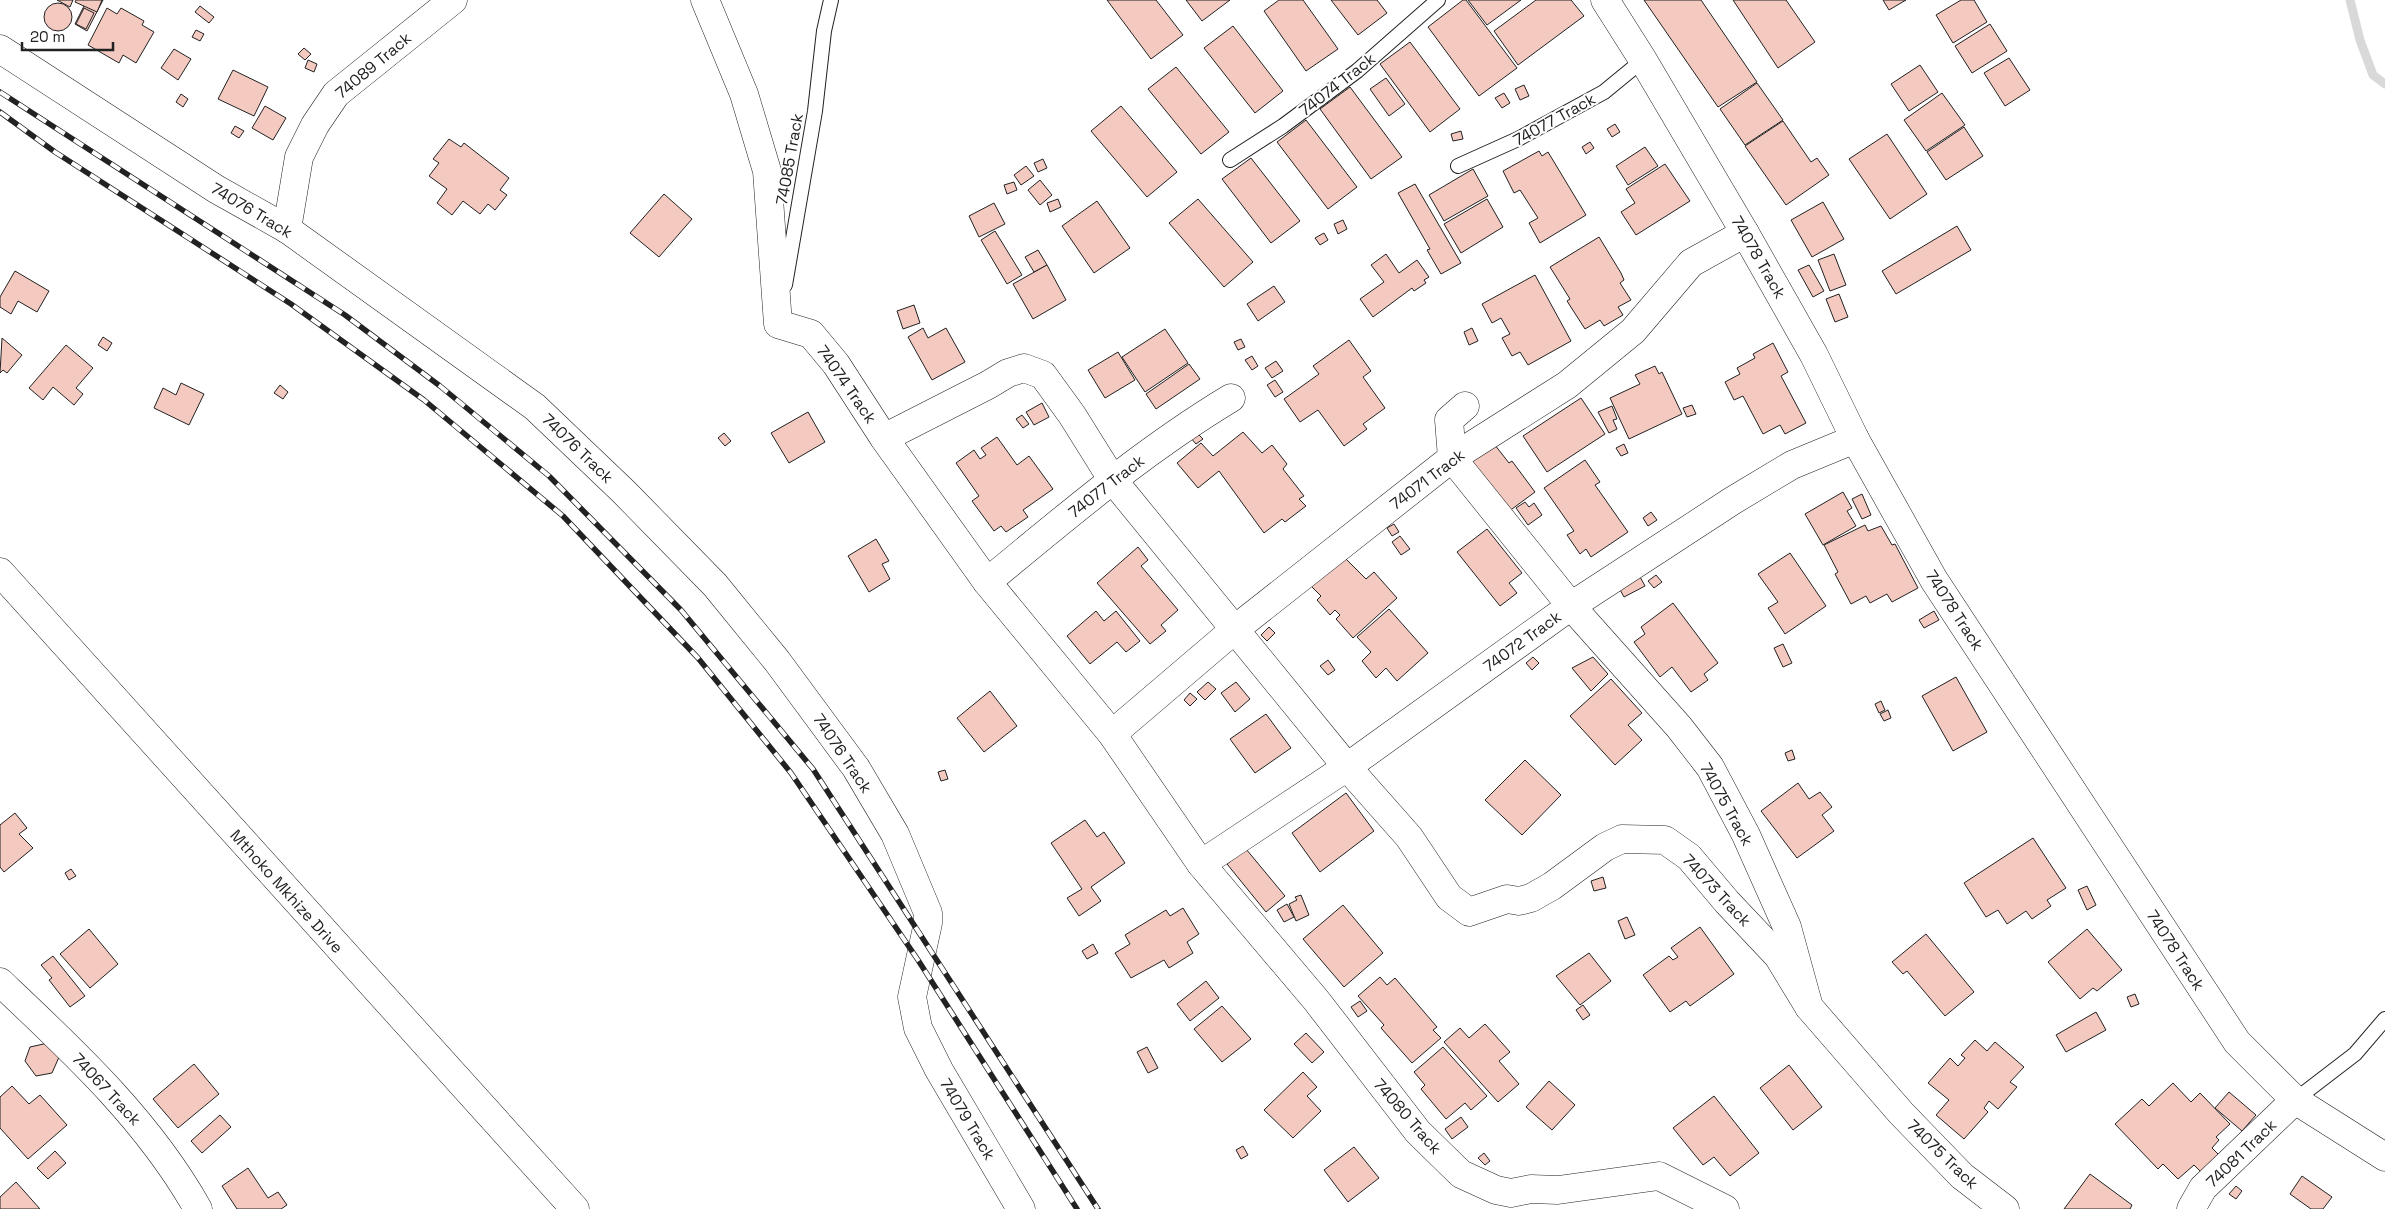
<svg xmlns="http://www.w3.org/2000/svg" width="2385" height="1209" font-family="'Space Grotesk',sans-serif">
<rect width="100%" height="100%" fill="#fff"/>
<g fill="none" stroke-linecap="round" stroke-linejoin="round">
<path stroke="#d9d9d9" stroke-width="9" d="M2350,0L2360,40L2373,75L2385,84"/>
</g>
<g fill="#f3c9c0" stroke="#222">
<path d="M57,0H73L70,7Z"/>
<path d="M76,0H103L87,31L75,24L84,6Z"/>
<path d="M76,0H102L97,12L75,2Z"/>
<path d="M1107,0H1156L1183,35L1151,59Z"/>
<path d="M1186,0H1230L1202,21Z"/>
<path d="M1279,0H1303L1338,49L1306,71L1264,11Z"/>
<path d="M1331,0H1377L1387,13L1358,35Z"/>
<path d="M1463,0H1466L1517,68L1479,96L1428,27Z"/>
<path d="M1468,0H1521L1487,25Z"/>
<path d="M1536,0H1571L1584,16L1518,65L1494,31Z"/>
<path d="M1644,0H1701L1757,82L1718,107Z"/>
<path d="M1733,0H1786L1815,42L1778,68Z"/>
<path d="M1883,0H1906L1889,10Z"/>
<path d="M1961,0H1974L1987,22L1953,43L1936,15Z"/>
<circle cx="58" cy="17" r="14"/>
<path d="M200,6L214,17L209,23L195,12Z"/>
<path d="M84,8L94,13L86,29L76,24Z"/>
<path d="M107,8L117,14L121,8L144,21L142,25L154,32L136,63L123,55L119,63L88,45Z"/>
<path d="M1990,24L2007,51L1972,73L1955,46Z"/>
<path d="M1233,26L1283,91L1255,113L1204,48Z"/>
<path d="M196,30L204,34L200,41L192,37Z"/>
<path d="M1410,42L1460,109L1430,132L1380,64Z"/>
<path d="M304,48L311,54L305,60L298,54Z"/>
<path d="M174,49L191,59L178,80L161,68Z"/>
<path d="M2009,58L2030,90L2005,106L1984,73Z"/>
<path d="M308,60L317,64L314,72L305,68Z"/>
<path d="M1920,65L1938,92L1909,111L1891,84Z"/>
<path d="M1176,67L1229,132L1201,154L1148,89Z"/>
<path d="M233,70L268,87L254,116L218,99Z"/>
<path d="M1386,78L1405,104L1389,116L1370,89Z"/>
<path d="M1757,83L1783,120L1745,145L1720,109Z"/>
<path d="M1524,85L1529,96L1520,100L1515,89Z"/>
<path d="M1350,87L1402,157L1371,179L1320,109Z"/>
<path d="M1504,93L1510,103L1502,108L1495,98Z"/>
<path d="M1942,93L1965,125L1926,151L1904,120Z"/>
<path d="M181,94L188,99L183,107L176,102Z"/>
<path d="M265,106L286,118L273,140L252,128Z"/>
<path d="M1121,106L1177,172L1147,197L1091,131Z"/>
<path d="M1306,120L1357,187L1328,209L1277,142Z"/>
<path d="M1783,121L1811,162L1817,158L1829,175L1786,205L1745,146Z"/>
<path d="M1615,124L1620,132L1612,137L1607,129Z"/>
<path d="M235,126L244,131L239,138L231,133Z"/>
<path d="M1964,127L1983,156L1946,180L1927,152Z"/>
<path d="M1461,131L1463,139L1453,141L1451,134Z"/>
<path d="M1887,134L1927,194L1890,219L1849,159Z"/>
<path d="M449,139L461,147L464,143L509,178L500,190L507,195L495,210L488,204L480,214L463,201L452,215L437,203L447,189L429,176L439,163L433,159Z"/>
<path d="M1590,142L1594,148L1586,154L1582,147Z"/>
<path d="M1645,147L1658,166L1628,185L1616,166Z"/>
<path d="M1539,151L1542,156L1548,152L1586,215L1540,243L1529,223L1538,218L1520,190L1514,193L1503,171Z"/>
<path d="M1251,158L1300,221L1271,243L1222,179Z"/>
<path d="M1043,159L1047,168L1038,172L1034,163Z"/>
<path d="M1665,164L1690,201L1636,235L1621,212L1635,203L1626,189Z"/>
<path d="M1026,166L1034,176L1021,185L1014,175Z"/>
<path d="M1473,169L1488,196L1444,221L1429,195Z"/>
<path d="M1040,180L1052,195L1040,205L1028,190Z"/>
<path d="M1014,182L1017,190L1007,194L1004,185Z"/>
<path d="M1415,184L1461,263L1441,274L1427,250L1430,249L1398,193Z"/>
<path d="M664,194L692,219L659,257L630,233Z"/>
<path d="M1058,199L1061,207L1050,212L1047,203Z"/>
<path d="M1198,199L1253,262L1224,287L1169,223Z"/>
<path d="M1487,199L1503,227L1461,253L1444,224Z"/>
<path d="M1097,201L1130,248L1094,273L1062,226Z"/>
<path d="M1823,202L1844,239L1812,257L1791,220Z"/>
<path d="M994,203L1005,224L979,237L969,216Z"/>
<path d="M1343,220L1347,229L1338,234L1334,224Z"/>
<path d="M1957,226L1971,250L1896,294L1882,271Z"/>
<path d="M995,231L1022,275L1007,284L981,240Z"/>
<path d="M1324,233L1328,240L1320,245L1315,238Z"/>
<path d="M1599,237L1621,273L1624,280L1620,283L1631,300L1618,307L1623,315L1604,326L1600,320L1585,329L1567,301L1570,299L1550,267Z"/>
<path d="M1038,250L1047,265L1034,272L1025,257Z"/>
<path d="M1386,254L1399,273L1417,260L1429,277L1424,280L1426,283L1414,291L1412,288L1373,317L1360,299L1384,282L1371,265Z"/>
<path d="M1834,254L1846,285L1830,291L1818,260Z"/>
<path d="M1047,265L1066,300L1033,319L1013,284Z"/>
<path d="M1809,265L1824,291L1813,297L1798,270Z"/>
<path d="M15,271L49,291L37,312L18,301L11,314L0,307V297Z"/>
<path d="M1535,275L1571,341L1528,365L1520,352L1512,356L1502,338L1510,334L1501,318L1492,323L1482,304Z"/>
<path d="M1274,286L1285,302L1258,321L1247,304Z"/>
<path d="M1839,294L1848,317L1835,322L1826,299Z"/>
<path d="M914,305L920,323L903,329L897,311Z"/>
<path d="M923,328L928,338L946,328L965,362L932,380L908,337Z"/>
<path d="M1472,328L1478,341L1469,345L1464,332Z"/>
<path d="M1165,329L1188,363L1145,392L1122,357Z"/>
<path d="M103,337L112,343L107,351L98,345Z"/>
<path d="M2,338L22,355L7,373L3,370L0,373Z"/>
<path d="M1241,339L1245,347L1238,350L1234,342Z"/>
<path d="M1349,340L1371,371L1363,377L1385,408L1363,424L1367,429L1344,446L1318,410L1300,422L1284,399L1319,374L1313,366Z"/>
<path d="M1773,343L1788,372L1781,376L1806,423L1785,434L1780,425L1763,434L1743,396L1734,400L1725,382L1740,374L1737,368L1755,358L1753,354Z"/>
<path d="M66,345L93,368L76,388L83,394L74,405L53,387L43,400L29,388Z"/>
<path d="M1118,352L1135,380L1105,398L1088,370Z"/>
<path d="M1252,356L1258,366L1252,370L1245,360Z"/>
<path d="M1276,361L1283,371L1272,378L1265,368Z"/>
<path d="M1189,364L1200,379L1156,409L1146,394Z"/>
<path d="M1655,366L1659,374L1662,372L1682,414L1629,439L1610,398L1640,384L1635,375Z"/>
<path d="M1275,380L1283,392L1275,397L1267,385Z"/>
<path d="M181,383L204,394L189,425L154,408L163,388L176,395Z"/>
<path d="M280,385L288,392L283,399L274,393Z"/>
<path d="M1581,398L1605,434L1547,472L1523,436Z"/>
<path d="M1042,403L1049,417L1034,425L1026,412Z"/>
<path d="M1692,405L1696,414L1687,417L1683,408Z"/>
<path d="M1612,406L1617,419L1613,420L1617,429L1609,433L1598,412Z"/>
<path d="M808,412L825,442L789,463L771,433Z"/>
<path d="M1022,415L1029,424L1023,428L1016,419Z"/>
<path d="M1196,432L1203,439L1196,444L1190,437Z"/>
<path d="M1243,432L1262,453L1272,445L1287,464L1283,469L1304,496L1299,499L1306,506L1285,522L1282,519L1264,533L1219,471L1198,488L1177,463L1201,443L1213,456Z"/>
<path d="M724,433L731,441L725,446L718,438Z"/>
<path d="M997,437L1017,465L1029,456L1053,489L1023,510L1028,517L1006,532L1001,526L994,531L972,501L979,496L956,463L974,450L980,459L986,455L981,448Z"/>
<path d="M1491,440L1509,463L1512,461L1535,492L1508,512L1467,458Z"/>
<path d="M1624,444L1628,453L1621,456L1616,448Z"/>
<path d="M1585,460L1600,482L1595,485L1628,532L1591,557L1586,549L1580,554L1567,535L1574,531L1544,488Z"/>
<path d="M1843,492L1852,508L1847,511L1856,526L1823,545L1805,514Z"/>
<path d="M1862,494L1871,515L1862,519L1852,499Z"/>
<path d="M1525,502L1529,507L1534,503L1542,515L1528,525L1516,508Z"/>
<path d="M1651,512L1657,520L1648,526L1643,518Z"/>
<path d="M1394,524L1399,532L1392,536L1387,528Z"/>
<path d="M1865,525L1868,531L1881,526L1892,545L1895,544L1918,588L1892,602L1887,594L1870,603L1866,596L1851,604L1835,574L1838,572L1824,545Z"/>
<path d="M1487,529L1522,573L1509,583L1517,593L1500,606L1457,552Z"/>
<path d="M1400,536L1410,549L1401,555L1392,542Z"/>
<path d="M876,539L889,561L882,564L890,579L869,592L848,556Z"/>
<path d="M1138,547L1148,560L1141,566L1178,610L1161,625L1166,631L1150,644L1097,583Z"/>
<path d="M1790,553L1826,606L1785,634L1768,608L1778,602L1758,574Z"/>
<path d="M1343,556L1366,579L1374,572L1397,598L1353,638L1336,619L1340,615L1335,610L1330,615L1317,600L1321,596L1310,585Z"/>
<path d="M1639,575L1645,586L1624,597L1618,586Z"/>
<path d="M1656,575L1662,582L1654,588L1648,581Z"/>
<path d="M1673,603L1718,663L1704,674L1708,680L1691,692L1672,667L1660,677L1634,642L1645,634L1641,627Z"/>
<path d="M1389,609L1428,653L1397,681L1386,668L1376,678L1362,661L1371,652L1357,637Z"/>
<path d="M1096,611L1104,621L1116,611L1140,641L1126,652L1117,642L1090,664L1067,636Z"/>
<path d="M1934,611L1939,620L1924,628L1919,620Z"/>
<path d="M1269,627L1275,633L1267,641L1261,635Z"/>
<path d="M1783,644L1792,663L1783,667L1774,648Z"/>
<path d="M1533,657L1539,663L1532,670L1526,663Z"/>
<path d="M1593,657L1608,674L1591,691L1572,668Z"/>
<path d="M1328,660L1335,670L1328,675L1320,666Z"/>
<path d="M1956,677L1987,732L1953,751L1922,696Z"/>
<path d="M1611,679L1642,713L1628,725L1642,740L1615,765L1570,716Z"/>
<path d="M1208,682L1216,689L1205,700L1197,692Z"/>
<path d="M1236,682L1250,699L1235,712L1221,693Z"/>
<path d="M990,691L1017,726L984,752L957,718Z"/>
<path d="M1190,693L1197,699L1190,706L1184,700Z"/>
<path d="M1881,701L1885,710L1879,713L1875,704Z"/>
<path d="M1888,710L1891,718L1884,721L1880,714Z"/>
<path d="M1266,714L1291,748L1255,773L1230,739Z"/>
<path d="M1792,750L1795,759L1788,761L1785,753Z"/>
<path d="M1525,760L1561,795L1522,835L1485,800Z"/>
<path d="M945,770L948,779L941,781L938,772Z"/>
<path d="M1798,783L1809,799L1820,792L1832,807L1822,815L1834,831L1797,858L1761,811Z"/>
<path d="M1346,793L1374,831L1320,872L1292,833Z"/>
<path d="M15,813L27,828L19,834L33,848L4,872L0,867V825Z"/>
<path d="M1085,820L1097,837L1104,832L1125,863L1091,887L1101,901L1079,916L1067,898L1082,889L1051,843Z"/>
<path d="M2033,838L2066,888L2047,900L2051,906L2032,919L2026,911L2007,924L1998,910L1986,917L1964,883Z"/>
<path d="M1246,849L1285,896L1266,912L1227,864Z"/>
<path d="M71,869L76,876L69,880L65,873Z"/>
<path d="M1603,877L1606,888L1594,891L1591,881Z"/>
<path d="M2087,886L2096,905L2087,910L2078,890Z"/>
<path d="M1301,895L1309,915L1296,921L1289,904L1297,900L1295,897Z"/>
<path d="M1287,904L1294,917L1284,922L1277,910Z"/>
<path d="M1343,905L1383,953L1344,987L1303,939Z"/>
<path d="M1183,908L1199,934L1187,942L1193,953L1169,968L1164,960L1131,978L1115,953L1130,944L1125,935L1166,910L1170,916Z"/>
<path d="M1627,917L1635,935L1625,939L1618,921Z"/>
<path d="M1700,927L1734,974L1690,1006L1686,1001L1670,1012L1643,975L1669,956L1673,960L1678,957L1671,948Z"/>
<path d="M89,929L118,964L90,988L60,954Z"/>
<path d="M2087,929L2122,970L2097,991L2093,988L2080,999L2048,962Z"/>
<path d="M1926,934L1974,992L1945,1016L1907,971L1903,974L1892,962Z"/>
<path d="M1093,944L1098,953L1087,959L1082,951Z"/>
<path d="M1589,953L1611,981L1580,1005L1556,976Z"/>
<path d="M53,956L85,996L70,1007L49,980L52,978L41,965Z"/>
<path d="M1380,977L1387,985L1395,978L1437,1027L1433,1030L1441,1038L1412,1063L1381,1028L1384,1025L1358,996Z"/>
<path d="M1206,981L1219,998L1190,1021L1177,1004Z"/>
<path d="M2135,994L2139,1004L2131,1007L2127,997Z"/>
<path d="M1360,1001L1367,1011L1358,1017L1351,1007Z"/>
<path d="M1583,1005L1590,1015L1583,1020L1576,1010Z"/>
<path d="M1222,1006L1251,1039L1222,1062L1194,1029Z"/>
<path d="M2096,1012L2106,1030L2066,1052L2056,1035Z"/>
<path d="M1485,1024L1510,1052L1499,1061L1519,1084L1498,1102L1444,1042L1460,1028L1469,1038Z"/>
<path d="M1306,1033L1324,1052L1312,1063L1294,1044Z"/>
<path d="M1975,1040L1987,1051L1995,1042L2024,1067L2010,1082L2017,1087L1998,1109L1989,1101L1984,1108L1988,1112L1964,1139L1936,1115L1949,1100L1928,1083L1950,1058L1958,1066L1965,1058L1961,1055Z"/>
<path d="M48,1043L59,1057L52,1073L36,1076L25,1061L30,1047Z"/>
<path d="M1147,1047L1158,1068L1148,1073L1137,1052Z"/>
<path d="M1443,1047L1487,1096L1471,1110L1465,1103L1446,1119L1421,1089L1425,1085L1414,1072Z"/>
<path d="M194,1064L219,1094L178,1128L153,1099Z"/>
<path d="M1789,1065L1822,1107L1793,1130L1760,1088Z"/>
<path d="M1303,1072L1317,1087L1307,1096L1321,1111L1293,1138L1264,1110Z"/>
<path d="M1549,1081L1575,1105L1552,1130L1526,1107Z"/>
<path d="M2173,1083L2191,1102L2200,1093L2230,1124L2216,1137L2219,1140L2212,1148L2219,1155L2201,1172L2194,1165L2178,1179L2163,1164L2158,1169L2115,1124L2142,1099L2149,1106Z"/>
<path d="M12,1086L29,1104L40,1095L67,1125L28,1159L0,1128V1097Z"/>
<path d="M2229,1092L2256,1115L2242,1131L2215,1108Z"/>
<path d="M1714,1096L1759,1153L1730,1176L1714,1157L1703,1165L1673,1128Z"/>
<path d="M220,1115L231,1127L202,1153L191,1141Z"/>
<path d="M1461,1117L1468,1127L1452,1139L1445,1129Z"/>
<path d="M1243,1146L1248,1155L1241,1159L1236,1150Z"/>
<path d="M1354,1147L1379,1178L1348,1202L1324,1170Z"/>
<path d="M55,1151L66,1163L48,1179L37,1168Z"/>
<path d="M1484,1153L1490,1161L1485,1165L1478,1158Z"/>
<path d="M248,1168L268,1198L278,1192L287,1205L281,1209H237L222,1186Z"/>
<path d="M2090,1174L2132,1205L2130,1209H2064Z"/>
<path d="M2302,1176L2332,1197L2323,1209H2311L2290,1194Z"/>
<path d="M16,1182L40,1209H0V1197Z"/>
<path d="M2236,1186L2242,1191L2236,1199L2229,1194Z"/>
</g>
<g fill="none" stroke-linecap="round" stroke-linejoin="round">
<g stroke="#222" stroke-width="16">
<g id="lane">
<path d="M1230,160L1283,126L1357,71L1438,0"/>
<path d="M1458,166L1518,139L1604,92L1643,60"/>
<path d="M785,285L815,111L824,31L831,0"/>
<path d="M2295,1100L2355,1054L2385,1019"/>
</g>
</g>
<g stroke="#222" stroke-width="29">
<g id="street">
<path d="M705,0L744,94L767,171L778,324L811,334L836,364L884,438L987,582L1112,734L1201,864L1316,1000L1418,1132L1461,1174L1496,1190L1511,1193L1531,1189L1558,1190L1659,1176L1725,1209"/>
<path d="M1605,0L1643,60L1745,233L1814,355L1855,439L1934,580L2237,1042L2295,1100L2385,1157"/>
<path d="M0,49L216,189L287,229L535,407L624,492L715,585L777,661L856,768L895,834L928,913V923L912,997L918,1028L939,1070L1021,1209"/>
<path d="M287,229L299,157L315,125L336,94L453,0"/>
<path d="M1465,406L1449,420L1452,458L1571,606L1679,727L1710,767L1746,835L1787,927L1809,1007L1901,1113L1962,1176L2005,1209"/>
<path d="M884,438L988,385L1008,373L1024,368L1043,375L1072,415L1112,479L1347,767L1409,837L1449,897L1469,912L1507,899L1519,901L1531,898L1552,886L1605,847L1622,839L1665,840L1689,857L1727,902L1778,956L1809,1007"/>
<path d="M987,582C1066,517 1143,451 1231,398"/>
<path d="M1112,734L1234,630L1452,458L1567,385L1633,331L1691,263L1745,233"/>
<path d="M1201,864L1347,767L1571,606L1732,501L1792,465L1855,439"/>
<path d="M0,982C73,1051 148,1120 198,1209"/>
<path d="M2191,1209L2203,1188L2295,1100"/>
</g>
</g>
<g stroke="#222" stroke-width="29">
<path id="secondary" d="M0,572L575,1209"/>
</g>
<use href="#lane" stroke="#fff" stroke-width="14"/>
<use href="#street" stroke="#fff" stroke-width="28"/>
<use href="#secondary" stroke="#fff" stroke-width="28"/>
<g stroke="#222" stroke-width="5.5">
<g id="rail">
<path d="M0,92L345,315L440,386L549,476L681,610L813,769L1098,1209"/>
<path d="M0,112L55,152L291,304L424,400L563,516L698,658L791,773L918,960L1077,1209"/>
</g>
</g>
<use href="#rail" stroke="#fff" stroke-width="4" stroke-dasharray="11" stroke-linecap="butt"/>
</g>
<g text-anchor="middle" stroke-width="4" stroke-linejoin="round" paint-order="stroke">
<g font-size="16" fill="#222" stroke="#fff">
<text transform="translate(373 65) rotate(-40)" y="6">74089 Track</text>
<text transform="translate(1337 84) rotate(-38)" y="6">74074 Track</text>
<text transform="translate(1554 119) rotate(-29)" y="6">74077 Track</text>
<text transform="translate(789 159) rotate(-80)" y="6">74085 Track</text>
<text transform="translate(252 210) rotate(31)" y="6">74076 Track</text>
<text transform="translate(1759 257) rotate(60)" y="6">74078 Track</text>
<text transform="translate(847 384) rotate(55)" y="6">74074 Track</text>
<text transform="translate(578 448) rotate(44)" y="6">74076 Track</text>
<text transform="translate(1427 479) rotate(-37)" y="6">74071 Track</text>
<text transform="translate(1106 486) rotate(-38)" y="6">74077 Track</text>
<text transform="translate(1955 610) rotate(57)" y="6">74078 Track</text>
<text transform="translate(1522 641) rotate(-36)" y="6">74072 Track</text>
<text transform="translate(843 753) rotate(56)" y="6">74076 Track</text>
<text transform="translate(1727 804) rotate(61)" y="6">74075 Track</text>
<text transform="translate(1717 890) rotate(47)" y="6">74073 Track</text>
<text transform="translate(287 891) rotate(48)" y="6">Mthoko Mkhize Drive</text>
<text transform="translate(2176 950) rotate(57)" y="6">74078 Track</text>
<text transform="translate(107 1089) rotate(47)" y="6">74067 Track</text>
<text transform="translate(1408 1116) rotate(49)" y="6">74080 Track</text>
<text transform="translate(968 1119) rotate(59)" y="6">74079 Track</text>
<text transform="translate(2241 1153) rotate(-44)" y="6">74081 Track</text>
<text transform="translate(1943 1154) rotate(44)" y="6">74075 Track</text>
</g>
</g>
<path d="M22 42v8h91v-8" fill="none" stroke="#222222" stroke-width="2.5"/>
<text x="30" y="42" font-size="15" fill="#222222" stroke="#ffffff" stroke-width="4" paint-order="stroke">20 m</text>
</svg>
